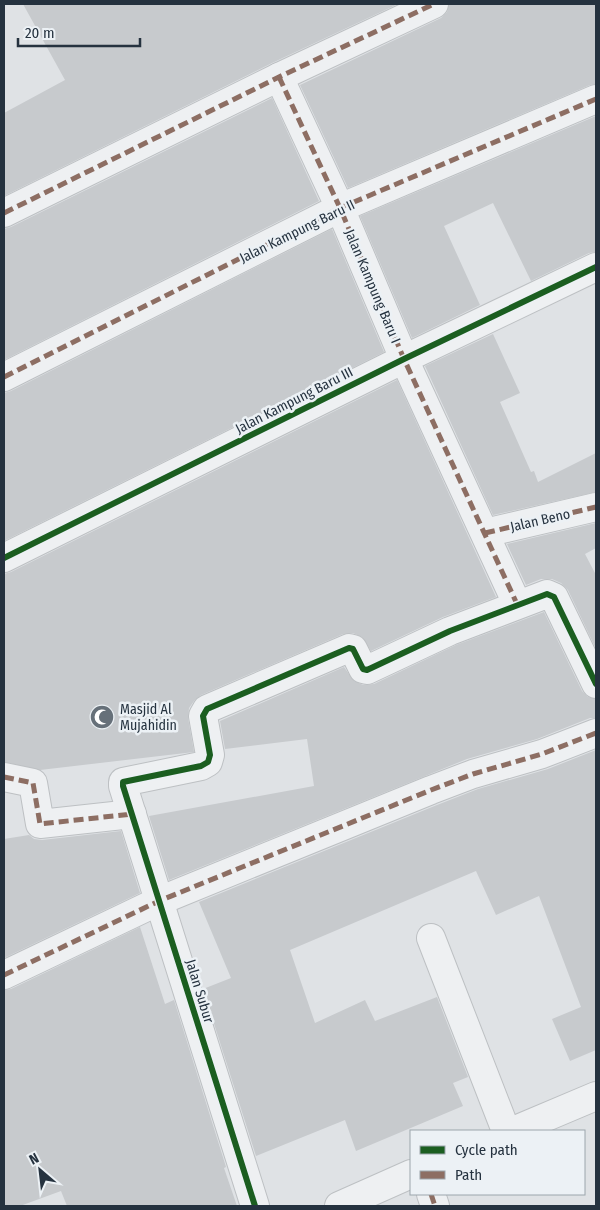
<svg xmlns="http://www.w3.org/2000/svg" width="600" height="1210" font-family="'Fira Sans Condensed',sans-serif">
<rect width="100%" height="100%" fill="#dfe2e5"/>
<g fill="#c7cacd">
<path d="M23,4H398L272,63L4,196V113L65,80Z"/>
<path d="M449,4H596V84L590,85L348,188L300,85L441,18L447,12Z"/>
<path d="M272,98L319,201L4,360V229L11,227Z"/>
<path d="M596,116V252L589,253L531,281L493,203L444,226L480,305L412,338L360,216Z"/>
<path d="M332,229L384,352L4,541V393L11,391Z"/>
<path d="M493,334L520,393L500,402L531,472L534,471L538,482L596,453V492L493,515L425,366Z"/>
<path d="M397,380L496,597L443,617L371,651L362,637L353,633L343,634L201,695L194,701L189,708L188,718L194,752L40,770L4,762V574L11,572Z"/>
<path d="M596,523V548L585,554L596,575V649L568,590L561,583L552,579H541L526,585L507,544Z"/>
<path d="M544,612L582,691L588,697L596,699V718H590L537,739L467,759L169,880L149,816L314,786L307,739L225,749L220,721L344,667L354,681L363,685L374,684L456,645Z"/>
<path d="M596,750V1050L570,1061L552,1019L581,1007L539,896L496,915L476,871L290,950L315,1023L365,1000L375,1021L437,997L468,1077L453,1083L463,1106L356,1151L345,1120L256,1156L203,989L231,978L199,902L437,805L478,789L548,769Z"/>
<path d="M121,831L140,893L4,958V839L29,835L34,839L42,840Z"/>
<path d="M140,927L165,1004L174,1000L226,1167L224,1168L237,1206H67L61,1191L20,1206H4V990L11,989Z"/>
</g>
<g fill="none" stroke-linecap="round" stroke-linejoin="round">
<g stroke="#bdc0c3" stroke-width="30">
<g id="minor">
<path d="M279,77L340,208L404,359L517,604"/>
<path d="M4,213L279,77L434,4"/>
<path d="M4,377L340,208L596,99"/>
<path d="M485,533L596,507"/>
<path d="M4,558L404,359L596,267"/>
<path d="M4,777L33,783L40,824L132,814"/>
<path d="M431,938L506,1131"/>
<path d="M4,975L159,901L431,790L473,774L542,754L596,733"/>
<path d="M513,1131L596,1096"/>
<path d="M431,1194L435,1206"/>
<path d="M255,1206L123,786V782L201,766L208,762L210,755L203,716L207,709L349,648L353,649L363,669L367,670L450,631L547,594L554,597L596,684"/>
<path d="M339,1206L411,1174"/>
</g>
</g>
<use href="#minor" stroke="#eef0f2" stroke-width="28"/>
<g stroke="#8d6e63" stroke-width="5" stroke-dasharray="10 5" stroke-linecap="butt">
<path d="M279,77L340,208L404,359L517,604"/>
<path d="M4,213L279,77L434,4"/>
<path d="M4,377L340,208L596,99"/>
<path d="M485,533L596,507"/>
<path d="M4,777L33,783L40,824L132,814"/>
<path d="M4,975L159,901L431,790L473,774L542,754L596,733"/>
<path d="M431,1194L435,1206"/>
</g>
<g stroke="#ecf1f5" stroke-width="9">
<g id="cycleway">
<path d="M4,558L404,359L596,267"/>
<path d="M255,1206L123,786V782L201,766L208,762L210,755L203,716L207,709L349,648L353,649L363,669L367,670L450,631L547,594L554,597L596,684"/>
</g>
</g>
<use href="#cycleway" stroke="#1b5e20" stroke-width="6"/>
</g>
<defs>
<g id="mosque-disc" transform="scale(1.25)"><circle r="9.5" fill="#667079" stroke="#ecf1f5"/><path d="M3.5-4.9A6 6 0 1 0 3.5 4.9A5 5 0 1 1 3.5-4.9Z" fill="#fff"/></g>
</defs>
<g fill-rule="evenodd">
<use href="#mosque-disc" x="102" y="717"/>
</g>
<g text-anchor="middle" stroke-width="5" stroke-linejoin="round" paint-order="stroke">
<g font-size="14" fill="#25323f" stroke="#ecf1f5">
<text transform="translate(297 231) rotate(-26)" y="5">Jalan Kampung Baru II</text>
<text transform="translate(373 286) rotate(67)" y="5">Jalan Kampung Baru I</text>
<text transform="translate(294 400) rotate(-27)" y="5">Jalan Kampung Baru III</text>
<text transform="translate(540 520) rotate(-13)" y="5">Jalan Beno</text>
<text transform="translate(200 991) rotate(73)" y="5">Jalan Subur</text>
</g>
<g font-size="14" fill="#25323f" stroke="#ecf1f5" text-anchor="start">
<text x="120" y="714">Masjid Al<tspan x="120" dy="16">Mujahidin</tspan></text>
</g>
</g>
<rect width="600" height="1210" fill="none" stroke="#25323f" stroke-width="10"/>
<rect x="410" y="1130" width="175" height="65" fill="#ecf1f5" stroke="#9ca5ac"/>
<rect x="420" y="1146" width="25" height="8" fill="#1b5e20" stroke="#9ca5ac"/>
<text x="455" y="1155" font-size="15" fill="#25323f">Cycle path</text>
<rect x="420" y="1171" width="25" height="8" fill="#8d6e63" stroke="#9ca5ac"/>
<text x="455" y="1180" font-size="15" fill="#25323f">Path</text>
<g transform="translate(40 1170) rotate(332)" stroke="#ecf1f5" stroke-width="4" paint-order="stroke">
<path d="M0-4L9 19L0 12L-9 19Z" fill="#25323f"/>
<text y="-8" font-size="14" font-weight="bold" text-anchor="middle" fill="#25323f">N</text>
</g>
<path d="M18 38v8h122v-8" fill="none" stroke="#25323f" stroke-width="2.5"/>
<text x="25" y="38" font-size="15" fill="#25323f" stroke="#ecf1f5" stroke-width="4" paint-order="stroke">20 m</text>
</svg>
